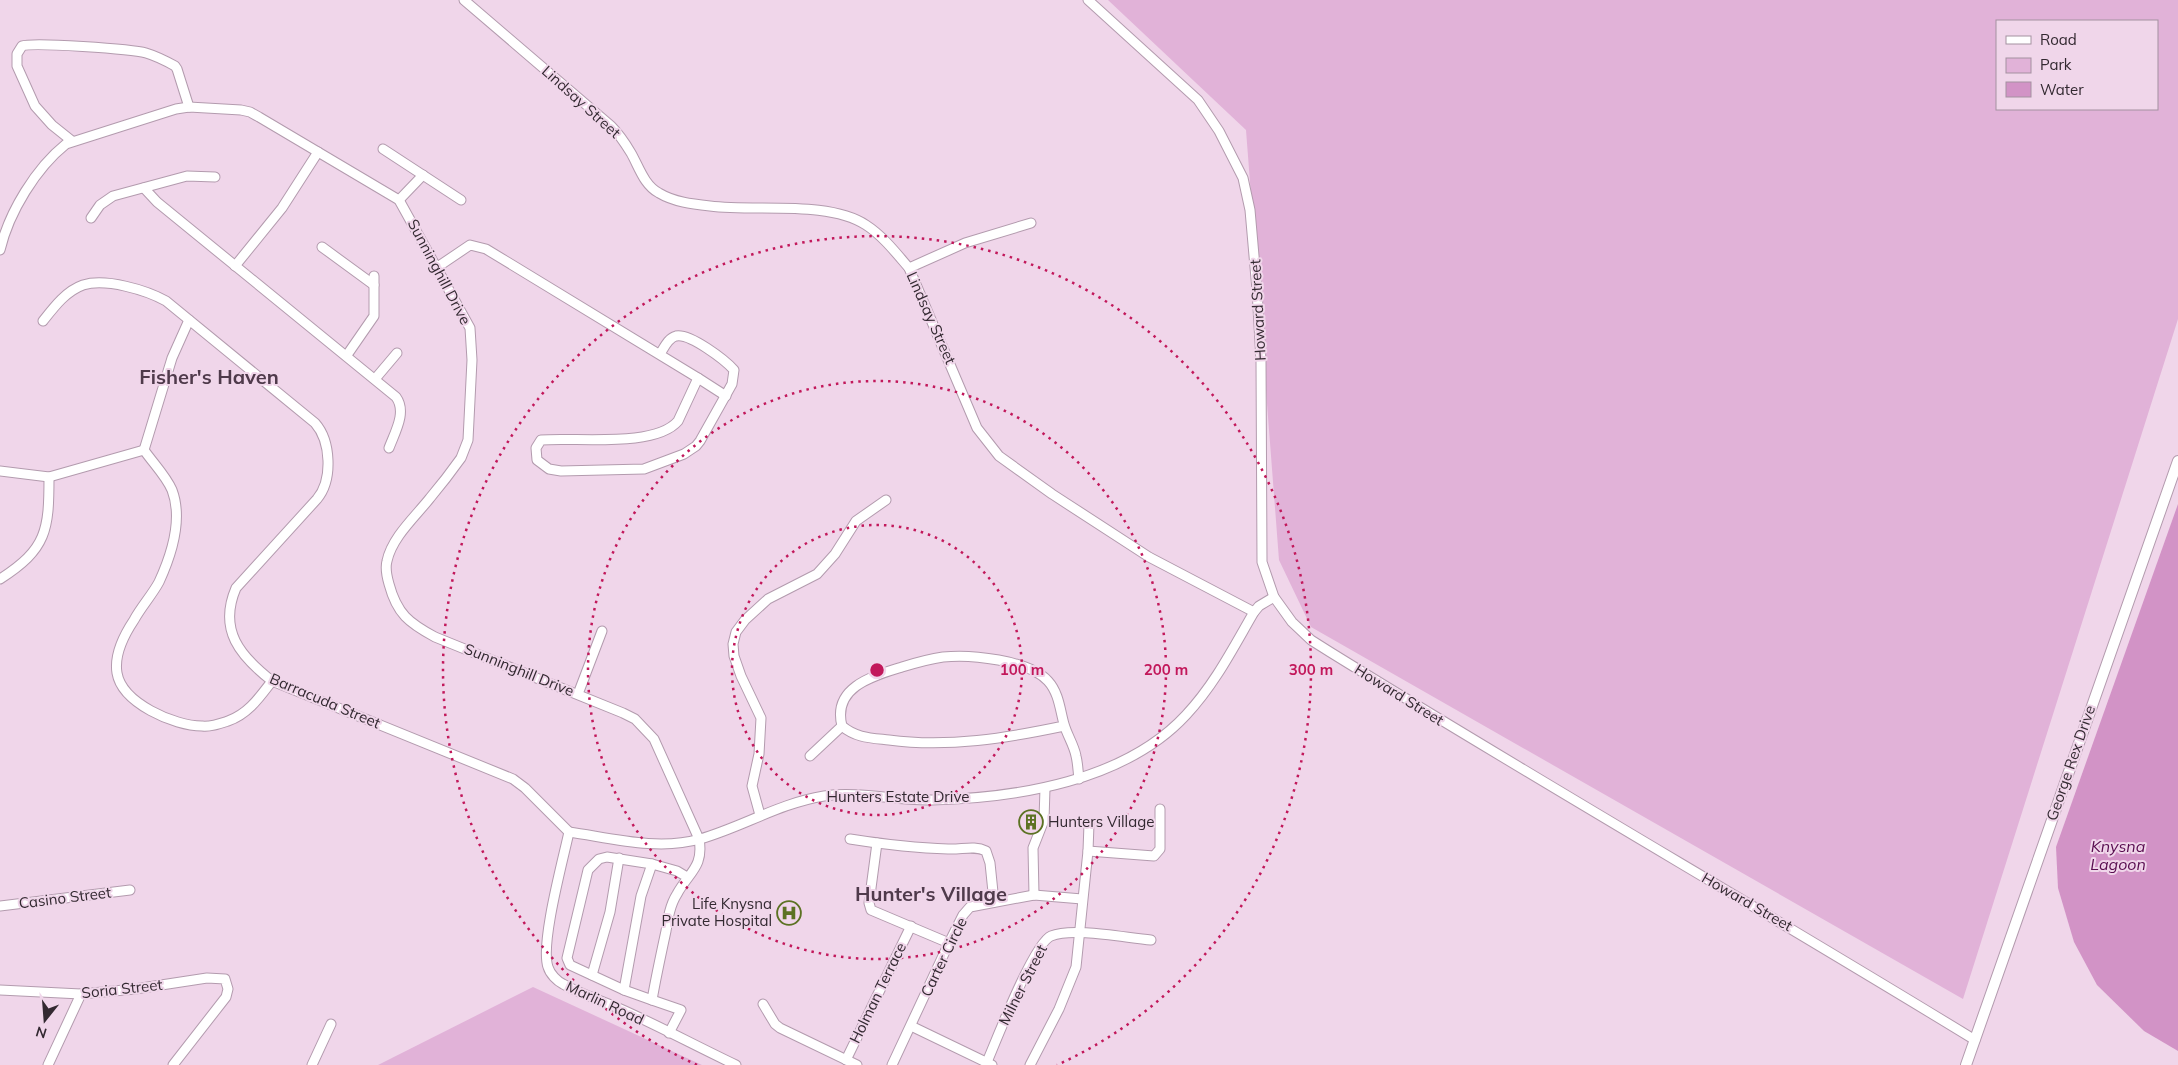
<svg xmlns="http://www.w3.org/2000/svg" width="2178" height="1065" font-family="Mulish,sans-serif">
<rect width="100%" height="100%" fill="#f0d6ea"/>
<g fill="#e1b2d8" fill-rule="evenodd">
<path d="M1108,0H2178V319L1963,999L1311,627L1279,560L1246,130ZM1997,21H2157V109H1997Z"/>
<path d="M533,987L702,1065H378Z"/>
</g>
<path fill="#d293c6" d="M2178,504V1051L2144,1031L2097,985L2074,942L2058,888L2056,847Z"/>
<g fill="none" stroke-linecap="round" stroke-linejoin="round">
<g stroke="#b39bae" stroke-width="11">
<g id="minor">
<path d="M464,0L611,126C619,134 625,143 631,153C639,167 644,185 659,193C674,202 692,204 710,206C756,212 828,200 866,225C883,236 896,253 909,268L977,428L999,456L1052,494L1149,557L1254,612"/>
<path d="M1088,0L1198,100L1219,131L1243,178L1250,210L1257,290L1261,361L1262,562L1274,597L1292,622L1311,640L1330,652C1543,784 1761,909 1975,1040"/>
<path d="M72,141L52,125L35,106L17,66V54L22,46C33,42 132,49 146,53C156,56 166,61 175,66L177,69L189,107"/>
<path d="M383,149L461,200"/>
<path d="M144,188L157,202L396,397C407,412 395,432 389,448"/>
<path d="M399,200L423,175"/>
<path d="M91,218L100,205L113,196L187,176L215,177"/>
<path d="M322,247L374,285"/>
<path d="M0,250C9,212 36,168 66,144L176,109L189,107L241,110L250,112L259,117L399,200L470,328L472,360L468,440L461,458C451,472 441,485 430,498C416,516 392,537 387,561C385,568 387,577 389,584C397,614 409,623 435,637L623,713L635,719L654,739L699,839C704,867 689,872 677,894C670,905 668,918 666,931C661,954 656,977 652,1000L624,990L570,965L567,958L588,870L599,859L607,857L652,864L677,871L687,877"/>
<path d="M235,266L282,208L318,152"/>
<path d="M436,268L470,245L486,249L698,378L678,421C655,448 576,437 541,440L536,448L537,460L549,469L561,471L644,469L684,454L696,446L700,441L732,384L734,370C725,360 690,333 676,336C668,338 664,348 660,354"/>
<path d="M909,268L965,243L1031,223"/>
<path d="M43,321C54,307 66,291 83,285C106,278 146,290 166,301L315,423C331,441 333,480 317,499L236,588C218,630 240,656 272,681L513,779L525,788L569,832"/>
<path d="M347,355L374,316V276"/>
<path d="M698,378L726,396"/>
<path d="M375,379L397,353"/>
<path d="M144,450C153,463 166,476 172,490C183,519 171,556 159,582C152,595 141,607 134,620C124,635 114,655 117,673C122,703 174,726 202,726C211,727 219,724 228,721C248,714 259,698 272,681"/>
<path d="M144,450L172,358L189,320"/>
<path d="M0,471L49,477L144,450"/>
<path d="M0,579C47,549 49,530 49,477"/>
<path d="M578,694L602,631"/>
<path d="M1064,726C1007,738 948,748 889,740C871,738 856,738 842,726C832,687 873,676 902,667C915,663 929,659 943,657C970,654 1029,660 1048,681C1059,693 1060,710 1064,724C1067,735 1074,745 1076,756C1078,764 1078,772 1079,779"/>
<path d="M810,756L842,726"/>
<path d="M760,815L752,786L759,754L761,718L741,676L734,656L733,644L736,632L745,620L768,599L817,574L835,554L856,521L886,500"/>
<path d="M569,832C611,838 658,851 700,839C742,827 780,803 824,796C860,791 896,801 932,800C1017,798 1125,781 1186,715C1215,684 1233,648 1254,612L1259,606L1274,597"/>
<path d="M569,832C563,860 540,944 548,967C550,974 557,981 563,984C582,995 603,1001 623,1010C661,1027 698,1047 736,1065"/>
<path d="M850,839C882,844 915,848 948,849C961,850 974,845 986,851L990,863L994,902"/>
<path d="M877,843L869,903L871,910L949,943"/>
<path d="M1088,851L1154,856L1160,849V809"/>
<path d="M1034,895L1033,848L1044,820L1045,788"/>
<path d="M0,906L130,890"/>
<path d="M592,975L610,912L619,858"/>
<path d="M0,990L81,994L135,989L207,978L225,979L228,989L226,997L173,1065"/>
<path d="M624,990L641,896L652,864"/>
<path d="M652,1000L681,1010L669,1033"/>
<path d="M763,1004L775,1024L780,1028L857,1065"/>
<path d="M911,1026L992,1065"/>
<path d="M846,1060L911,926"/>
<path d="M987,1062C996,1041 1034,943 1051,936C1073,927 1126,938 1151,940"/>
<path d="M48,1065L81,994"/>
<path d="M312,1065L331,1024"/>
<path d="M892,1065L949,943L963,915L970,907L1034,895L1082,899"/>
<path d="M1030,1065L1059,1009L1076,967L1088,851L1089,824"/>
</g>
</g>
<g stroke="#b39bae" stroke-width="12">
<path id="tertiary" d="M1966,1065L2178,461"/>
</g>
<use href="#minor" stroke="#fff" stroke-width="9"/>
<use href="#tertiary" stroke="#fff" stroke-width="10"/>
</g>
<g fill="none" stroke="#c2185b" stroke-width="2.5" stroke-dasharray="2.5 5">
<circle cx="877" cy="670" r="145"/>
<circle cx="877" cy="670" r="289"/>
<path d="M697 1065A434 434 0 1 1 1057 1065"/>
</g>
<defs>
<g id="building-ring" transform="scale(1.25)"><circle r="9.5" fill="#f0d6ea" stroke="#5c7223" stroke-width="1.5"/><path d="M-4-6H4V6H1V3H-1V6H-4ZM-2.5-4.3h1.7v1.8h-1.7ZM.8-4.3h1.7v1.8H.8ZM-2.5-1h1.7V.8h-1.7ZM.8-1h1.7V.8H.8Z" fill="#5c7223"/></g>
<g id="hospital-ring" transform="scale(1.25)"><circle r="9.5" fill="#f0d6ea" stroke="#5c7223" stroke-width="1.5"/><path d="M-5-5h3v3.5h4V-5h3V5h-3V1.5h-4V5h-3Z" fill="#5c7223"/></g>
</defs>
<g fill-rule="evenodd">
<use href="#building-ring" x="1031" y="822"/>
<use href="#hospital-ring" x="789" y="913"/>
</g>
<g text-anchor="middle" stroke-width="4" stroke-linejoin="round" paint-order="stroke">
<g font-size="15" fill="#332931" stroke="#f0d6ea">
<text transform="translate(581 102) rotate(42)" y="5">Lindsay Street</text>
<text transform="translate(439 272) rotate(62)" y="5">Sunninghill Drive</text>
<text transform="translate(1258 310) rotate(-93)" y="5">Howard Street</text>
<text transform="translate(931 318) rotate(66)" y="5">Lindsay Street</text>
<text transform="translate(519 670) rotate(22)" y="5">Sunninghill Drive</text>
<text transform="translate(1399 695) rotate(32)" y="5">Howard Street</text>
<text transform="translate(325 701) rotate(23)" y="5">Barracuda Street</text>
<text transform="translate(2071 763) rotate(-71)" y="5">George Rex Drive</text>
<text x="898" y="802">Hunters Estate Drive</text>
<text transform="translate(65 898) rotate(-7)" y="5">Casino Street</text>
<text transform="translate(1747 902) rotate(30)" y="5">Howard Street</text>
<text transform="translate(944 957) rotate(-64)" y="5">Carter Circle</text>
<text transform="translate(1023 985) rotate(-63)" y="5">Milner Street</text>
<text transform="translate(122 989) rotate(-6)" y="5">Soria Street</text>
<text transform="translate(878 993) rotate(-64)" y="5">Holman Terrace</text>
<text transform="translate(605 1003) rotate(25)" y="5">Marlin Road</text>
</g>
<g font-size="15" fill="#332931" stroke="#f0d6ea" text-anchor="start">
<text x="1048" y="827">Hunters Village</text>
<text x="772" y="909" text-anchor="end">Life Knysna<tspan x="772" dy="17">Private Hospital</tspan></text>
</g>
<g font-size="16" font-style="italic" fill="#580c4f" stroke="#f0d6ea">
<text x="2118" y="852">Knysna<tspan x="2118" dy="18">Lagoon</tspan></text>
</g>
<g font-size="20" font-weight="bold" fill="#4f3a4b" stroke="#f0d6ea">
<text x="209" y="384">Fisher's Haven</text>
<text x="931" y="901">Hunter's Village</text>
</g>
</g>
<circle cx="877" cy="670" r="8" fill="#c2185b" stroke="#f0d6ea" stroke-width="2.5"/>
<g font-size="15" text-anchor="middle" font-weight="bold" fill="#c2185b" stroke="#f0d6ea" stroke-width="4" stroke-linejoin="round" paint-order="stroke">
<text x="1022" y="675">100 m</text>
<text x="1166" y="675">200 m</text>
<text x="1311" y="675">300 m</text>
</g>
<rect x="1996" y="20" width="162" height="90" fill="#f0d6ea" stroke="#a491a0"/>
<rect x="2006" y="36" width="25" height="8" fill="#ffffff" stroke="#a491a0"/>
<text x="2040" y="45" font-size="15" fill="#332931">Road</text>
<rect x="2006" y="58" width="25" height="15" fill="#e1b2d8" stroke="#a491a0"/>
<text x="2040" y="70" font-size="15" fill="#332931">Park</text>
<rect x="2006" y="82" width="25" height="15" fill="#d293c6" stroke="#a491a0"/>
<text x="2040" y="95" font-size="15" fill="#332931">Water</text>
<g transform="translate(45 1020) rotate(197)" stroke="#f0d6ea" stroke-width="4" paint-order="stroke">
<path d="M0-4L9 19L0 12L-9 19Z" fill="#332931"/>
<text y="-8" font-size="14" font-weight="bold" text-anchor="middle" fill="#332931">N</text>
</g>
</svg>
